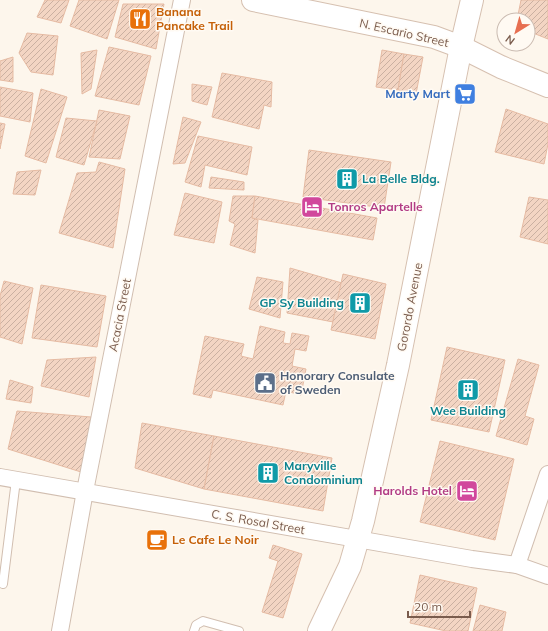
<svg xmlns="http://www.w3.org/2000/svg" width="548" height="631" font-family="Mulish,sans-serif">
<defs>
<pattern id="building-hatch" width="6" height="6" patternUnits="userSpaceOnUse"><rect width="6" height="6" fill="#f3d5c3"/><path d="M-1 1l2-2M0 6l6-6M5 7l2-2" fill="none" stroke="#cab0a1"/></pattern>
</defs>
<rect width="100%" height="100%" fill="#fdf6ec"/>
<g fill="url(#building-hatch)" stroke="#e6bba3">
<path d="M45,0H69L61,23L37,17Z"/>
<path d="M79,0H119L107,39L70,26Z"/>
<path d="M521,0H548V39L528,31V20H517Z"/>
<path d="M123,4H164L156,49L115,37Z"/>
<path d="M27,33L58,36L53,75L31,72L19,53Z"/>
<path d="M109,47L151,56L139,105L95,96Z"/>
<path d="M97,50L91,89L82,94L81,53Z"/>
<path d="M382,50L404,54L398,90L376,87Z"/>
<path d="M404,54L423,57L416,94L398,90Z"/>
<path d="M13,57V82L0,80V61Z"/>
<path d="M222,73L272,82L271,107L264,105L259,129L212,117Z"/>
<path d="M192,84L212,87L207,105L192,101Z"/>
<path d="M0,87L33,93L30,122L0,116Z"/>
<path d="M41,89L67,97L46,163L25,156Z"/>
<path d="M506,109L548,124V144L544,164L495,152Z"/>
<path d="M99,110L130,116L120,159L89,157Z"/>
<path d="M183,117L201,122L185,163L173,164Z"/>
<path d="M66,118L97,121L84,165L56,157Z"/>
<path d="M0,123L5,124L0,149Z"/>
<path d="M198,136L252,147L247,175L205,165L201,187L185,182Z"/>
<path d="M309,150L391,162L384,208L303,197Z"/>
<path d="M99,162L125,169L113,248L59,233L77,173L96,172Z"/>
<path d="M41,170L35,195L13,194L17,172Z"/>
<path d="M211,177L244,182V190L209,188Z"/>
<path d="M185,193L222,202L214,243L174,235Z"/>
<path d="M233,196H255L252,218L258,220L255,253L230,245L235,224L229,221Z"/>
<path d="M255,196L377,218L373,240L252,218Z"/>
<path d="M529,197L548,200V244L520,237Z"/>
<path d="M290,268L342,283L333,322L287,313Z"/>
<path d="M343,274L386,284L375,339L331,330Z"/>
<path d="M257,277L283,282L280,318L249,309Z"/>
<path d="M4,281L33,288L22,344L0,337V296Z"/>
<path d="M41,285L106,296L97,347L32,338Z"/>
<path d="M260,326L285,332L283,343L290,344L292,333L309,336L306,351L295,349L292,366L306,369L301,395L286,391L283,405L213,390L211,398L193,394L205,336L244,344L241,356L253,359Z"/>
<path d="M447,347L505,360L489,432L431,420Z"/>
<path d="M96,357L89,397L41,386L47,360Z"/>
<path d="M518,359L539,365L525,416L534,419L527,445L496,436Z"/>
<path d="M10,380L33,387L31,403L6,399Z"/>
<path d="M17,411L91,417L81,472L8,449Z"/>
<path d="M142,423L214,436L204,489L135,468Z"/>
<path d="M214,436L332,458L323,511L204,489Z"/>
<path d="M440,441L514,459L495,540L420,522Z"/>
<path d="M273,545L302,554L283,618L262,612L278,561L269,558Z"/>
<path d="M420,575L477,588L468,631H446L410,623Z"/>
<path d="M480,605L506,612L502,631H473Z"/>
</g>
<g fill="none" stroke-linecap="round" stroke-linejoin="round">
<g stroke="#d1beb0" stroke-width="10">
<g id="lane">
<path d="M3,584L16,480"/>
<path d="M194,631L196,625L203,621L239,631"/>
</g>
</g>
<g stroke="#d1beb0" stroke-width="18">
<g id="street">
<path d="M0,477L472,559L517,565L548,576"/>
<path d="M517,565L548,474"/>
<path d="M60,631L85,491L182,0"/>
</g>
</g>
<g stroke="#d6c0b0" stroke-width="24">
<g id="secondary">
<path d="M253,0L434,37L461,47L501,67L548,86"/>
<path d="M319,631L350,566L363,521L398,365L461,47L472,0"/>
</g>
</g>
<use href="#lane" stroke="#fff" stroke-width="8"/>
<use href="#street" stroke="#fff" stroke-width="16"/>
<use href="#secondary" stroke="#fff" stroke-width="22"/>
</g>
<defs>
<g id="restaurant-square" transform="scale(1.15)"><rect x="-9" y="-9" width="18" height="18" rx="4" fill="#e8710a" stroke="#fffaf3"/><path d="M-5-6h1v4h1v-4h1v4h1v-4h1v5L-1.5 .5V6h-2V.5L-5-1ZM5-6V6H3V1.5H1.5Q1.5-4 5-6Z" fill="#fff"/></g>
<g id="supermarket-square" transform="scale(1.15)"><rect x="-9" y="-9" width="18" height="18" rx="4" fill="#3f7fe0" stroke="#fffaf3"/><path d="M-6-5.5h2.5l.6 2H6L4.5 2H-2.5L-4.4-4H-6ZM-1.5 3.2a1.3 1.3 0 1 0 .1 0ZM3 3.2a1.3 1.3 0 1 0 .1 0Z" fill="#fff"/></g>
<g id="building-square" transform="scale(1.15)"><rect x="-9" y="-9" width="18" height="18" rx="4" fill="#0f9aa8" stroke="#fffaf3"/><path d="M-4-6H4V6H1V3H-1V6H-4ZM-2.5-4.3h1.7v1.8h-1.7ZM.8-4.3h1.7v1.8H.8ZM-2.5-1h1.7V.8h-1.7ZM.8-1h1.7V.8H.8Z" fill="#fff"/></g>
<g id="hotel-square" transform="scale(1.15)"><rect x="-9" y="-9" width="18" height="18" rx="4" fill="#d1479c" stroke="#fffaf3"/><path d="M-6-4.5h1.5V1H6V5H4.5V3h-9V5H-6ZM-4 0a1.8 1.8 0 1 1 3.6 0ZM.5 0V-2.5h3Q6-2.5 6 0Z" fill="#fff"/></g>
<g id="civic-square" transform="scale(1.15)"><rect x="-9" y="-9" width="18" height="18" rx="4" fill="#5c6f8a" stroke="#fffaf3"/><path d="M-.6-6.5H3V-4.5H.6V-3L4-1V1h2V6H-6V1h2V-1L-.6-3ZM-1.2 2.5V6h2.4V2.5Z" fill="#fff"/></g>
<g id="cafe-square" transform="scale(1.15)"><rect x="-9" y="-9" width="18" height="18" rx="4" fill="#e8710a" stroke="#fffaf3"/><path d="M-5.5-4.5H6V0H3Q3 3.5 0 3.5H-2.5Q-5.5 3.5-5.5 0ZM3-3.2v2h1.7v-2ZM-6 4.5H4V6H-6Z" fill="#fff"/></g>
</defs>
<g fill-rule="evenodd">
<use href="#restaurant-square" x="140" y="19"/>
<use href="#supermarket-square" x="465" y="94"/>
<use href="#building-square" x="347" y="179"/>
<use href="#hotel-square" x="312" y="207"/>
<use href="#building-square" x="360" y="303"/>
<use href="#civic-square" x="265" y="383"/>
<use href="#building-square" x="468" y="390"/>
<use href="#building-square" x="268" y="473"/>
<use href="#hotel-square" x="467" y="491"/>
<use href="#cafe-square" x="157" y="540"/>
</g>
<g text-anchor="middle" stroke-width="3" stroke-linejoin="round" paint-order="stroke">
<g font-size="12" font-weight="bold" fill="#c56008" stroke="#fffaf3" text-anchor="start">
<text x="156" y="16">Banana<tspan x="156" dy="14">Pancake Trail</tspan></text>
<text x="172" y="544">Le Cafe Le Noir</text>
</g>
<g font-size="12" fill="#7a5c4d" stroke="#fffaf3">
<text transform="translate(404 33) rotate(13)" y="4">N. Escario Street</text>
<text transform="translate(410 307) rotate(-79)" y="4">Gorordo Avenue</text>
<text transform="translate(120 315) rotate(-79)" y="4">Acacia Street</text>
<text transform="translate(258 522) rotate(10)" y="4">C. S. Rosal Street</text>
</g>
<g font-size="12" font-weight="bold" fill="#366cbe" stroke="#fffaf3" text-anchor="end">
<text x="450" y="98">Marty Mart</text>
</g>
<g font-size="12" font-weight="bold" fill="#0d838f" stroke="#fffaf3" text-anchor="start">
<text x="362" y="183">La Belle Bldg.</text>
<text x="344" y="307" text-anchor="end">GP Sy Building</text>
<text x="468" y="415" text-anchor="middle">Wee Building</text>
<text x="284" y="470">Maryville<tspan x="284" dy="14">Condominium</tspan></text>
</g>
<g font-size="12" font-weight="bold" fill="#b23c85" stroke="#fffaf3" text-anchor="start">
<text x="328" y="211">Tonros Apartelle</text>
<text x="452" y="495" text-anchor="end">Harolds Hotel</text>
</g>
<g font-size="12" font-weight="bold" fill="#4e5e75" stroke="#fffaf3" text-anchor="start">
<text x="280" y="380">Honorary Consulate<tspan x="280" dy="14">of Sweden</tspan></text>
</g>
</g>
<g transform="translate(516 32) rotate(217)"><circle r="19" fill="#fffaf3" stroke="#cabbb1"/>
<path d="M0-3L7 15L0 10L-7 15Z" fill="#e76f51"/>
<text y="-6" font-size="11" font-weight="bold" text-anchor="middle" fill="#7a5c4d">N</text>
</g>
<path d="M408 611v6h62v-6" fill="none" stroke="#7a5c4d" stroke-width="2"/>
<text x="414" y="611" font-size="12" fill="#7a5c4d" stroke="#fffaf3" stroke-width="3" paint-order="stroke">20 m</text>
</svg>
